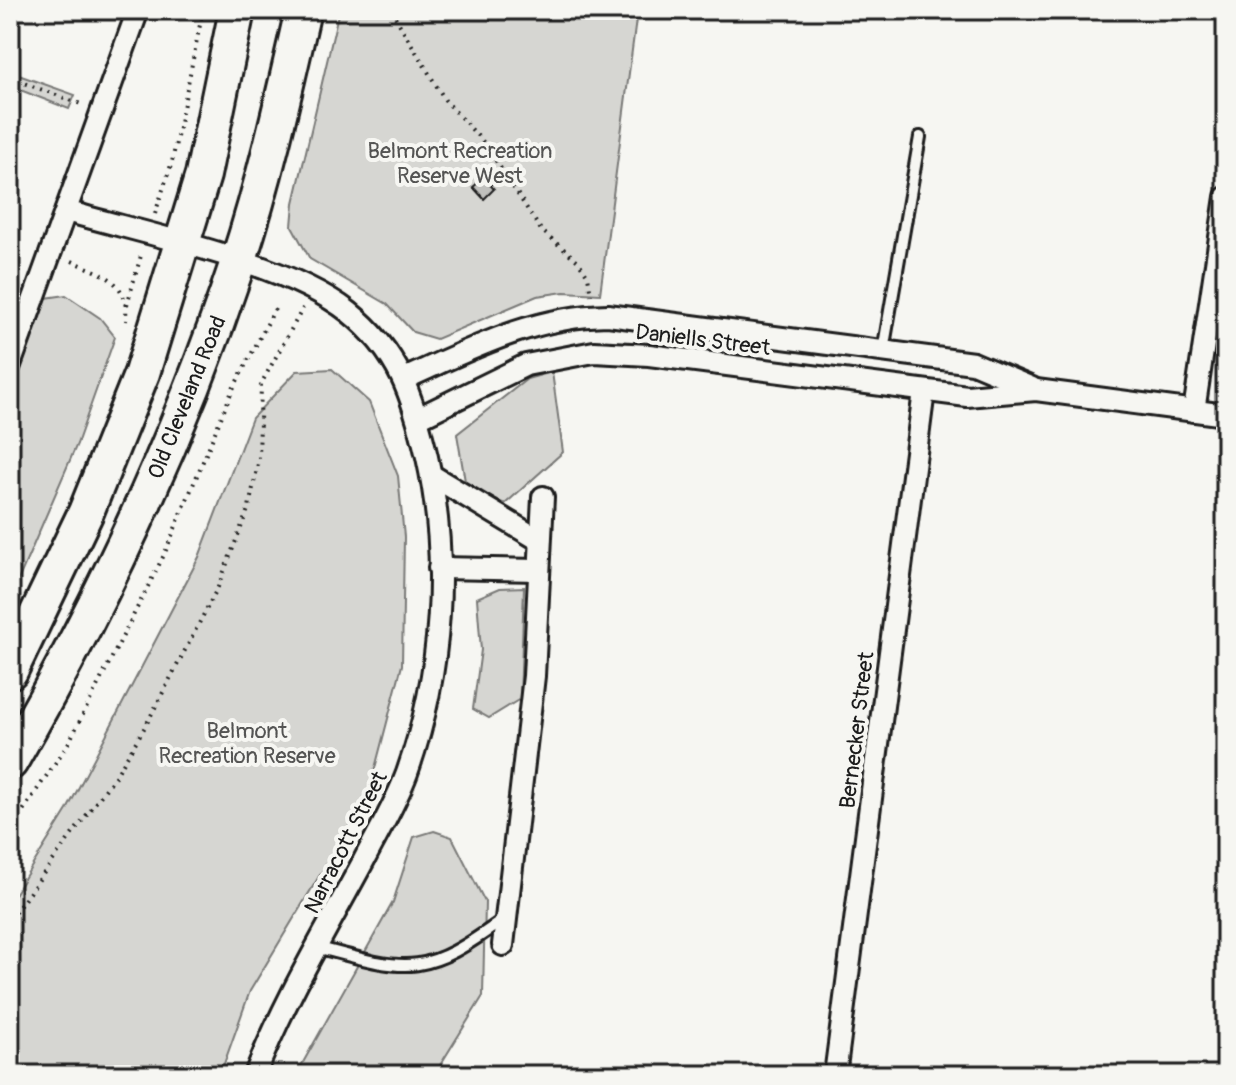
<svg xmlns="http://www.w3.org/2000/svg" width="1236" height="1085" font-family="Pangolin,sans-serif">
<rect width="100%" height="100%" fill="#f6f6f2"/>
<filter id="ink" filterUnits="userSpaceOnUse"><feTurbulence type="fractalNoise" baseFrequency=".0125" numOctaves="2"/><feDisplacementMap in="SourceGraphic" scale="16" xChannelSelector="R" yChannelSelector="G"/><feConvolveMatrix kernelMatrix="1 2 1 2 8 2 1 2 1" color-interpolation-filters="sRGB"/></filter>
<g filter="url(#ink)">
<g fill="#d6d6d2" stroke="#797977" stroke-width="2">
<path d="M339,10L637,12L600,294L564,292L537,296L436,339L413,332L387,304L310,259L292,226L294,203Z"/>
<path d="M10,72L75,95L69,109L10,86Z"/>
<path d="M66,295L100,318L115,337L77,444L10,599V394L46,298Z"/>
<path d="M332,369L369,402L398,476L404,537L402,665L368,795L250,991L220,1075H10V901L67,810L199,557L252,418L297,371Z"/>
<path d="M552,372L563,452L505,504L466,487L457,434L527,379Z"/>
<path d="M524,587L520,699L489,718L473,709L481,650L477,598L500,588Z"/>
<path d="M434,831L452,837L485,902L483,996L434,1075H296L393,902L414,837Z"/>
</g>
<path fill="#c0c0bd" stroke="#1c1c1c" stroke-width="2" d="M484,178L494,189L484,199L473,187Z"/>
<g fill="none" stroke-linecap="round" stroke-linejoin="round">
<g stroke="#1c1c1c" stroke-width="16">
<g id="service">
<path d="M883,351L920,137"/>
<path d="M316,947C410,972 423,978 504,919"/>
</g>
</g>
<g stroke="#1c1c1c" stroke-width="26">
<g id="minor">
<path d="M66,211C145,234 286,262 349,312C399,352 413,397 427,457C450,560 442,674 407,773C396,803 379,831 364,860C326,931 284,1000 255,1075"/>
<path d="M10,365L138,10"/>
<path d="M404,379C471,349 534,316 608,315L973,363L1032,388"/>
<path d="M1194,411L1226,197"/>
<path d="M418,418L526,365L594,352L649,355L967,396L1036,390L1226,415"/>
<path d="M431,475L539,540"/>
<path d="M439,568L539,570"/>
<path d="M503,945L534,676L543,497"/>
<path d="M835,1075L924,391"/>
</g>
</g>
<g stroke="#1c1c1c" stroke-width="40">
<g id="trunk">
<path d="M10,671L86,512L142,373L203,175L237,10"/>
<path d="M10,762C102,603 180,436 238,262C265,180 284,94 303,10"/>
</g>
</g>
<g stroke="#1c1c1c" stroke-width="4" stroke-dasharray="2 6" stroke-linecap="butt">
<path d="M391,10L445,100L485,144L541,230L578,261L588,276L591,295"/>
<path d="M10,78L81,104"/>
<path d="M490,184L504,173"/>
<path d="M155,214L172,162L203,10"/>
<path d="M72,261C104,275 129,280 126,321"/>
<path d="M127,305L142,252"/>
<path d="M10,830L68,744L164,555L233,389L277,305"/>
<path d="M10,919L116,775L146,725L218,587L249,507L259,459L261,384L303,308"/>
</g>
<use href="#service" stroke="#f6f6f2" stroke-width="10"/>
<use href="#minor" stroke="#f6f6f2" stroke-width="20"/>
<use href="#trunk" stroke="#f6f6f2" stroke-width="34"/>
</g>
</g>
<g text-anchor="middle" stroke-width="8" stroke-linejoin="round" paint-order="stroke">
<g font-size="22" fill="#545453" stroke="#f6f6f2">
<text x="460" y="158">Belmont Recreation<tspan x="460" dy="25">Reserve West</tspan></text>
<text x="247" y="738">Belmont<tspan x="247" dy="25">Recreation Reserve</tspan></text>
</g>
<g font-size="22" fill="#1c1c1c" stroke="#f6f6f2">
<text transform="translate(703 339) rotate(7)" y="8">Daniells Street</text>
<text transform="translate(186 397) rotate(-68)" y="8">Old Cleveland Road</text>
<text transform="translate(856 730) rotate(-83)" y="8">Bernecker Street</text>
<text transform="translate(345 842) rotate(-63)" y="8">Narracott Street</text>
</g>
</g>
<rect width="1236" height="1085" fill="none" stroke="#f6f6f2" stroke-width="40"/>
<rect x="20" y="20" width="1196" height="1045" fill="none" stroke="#1c1c1c" stroke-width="3" filter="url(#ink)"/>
</svg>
